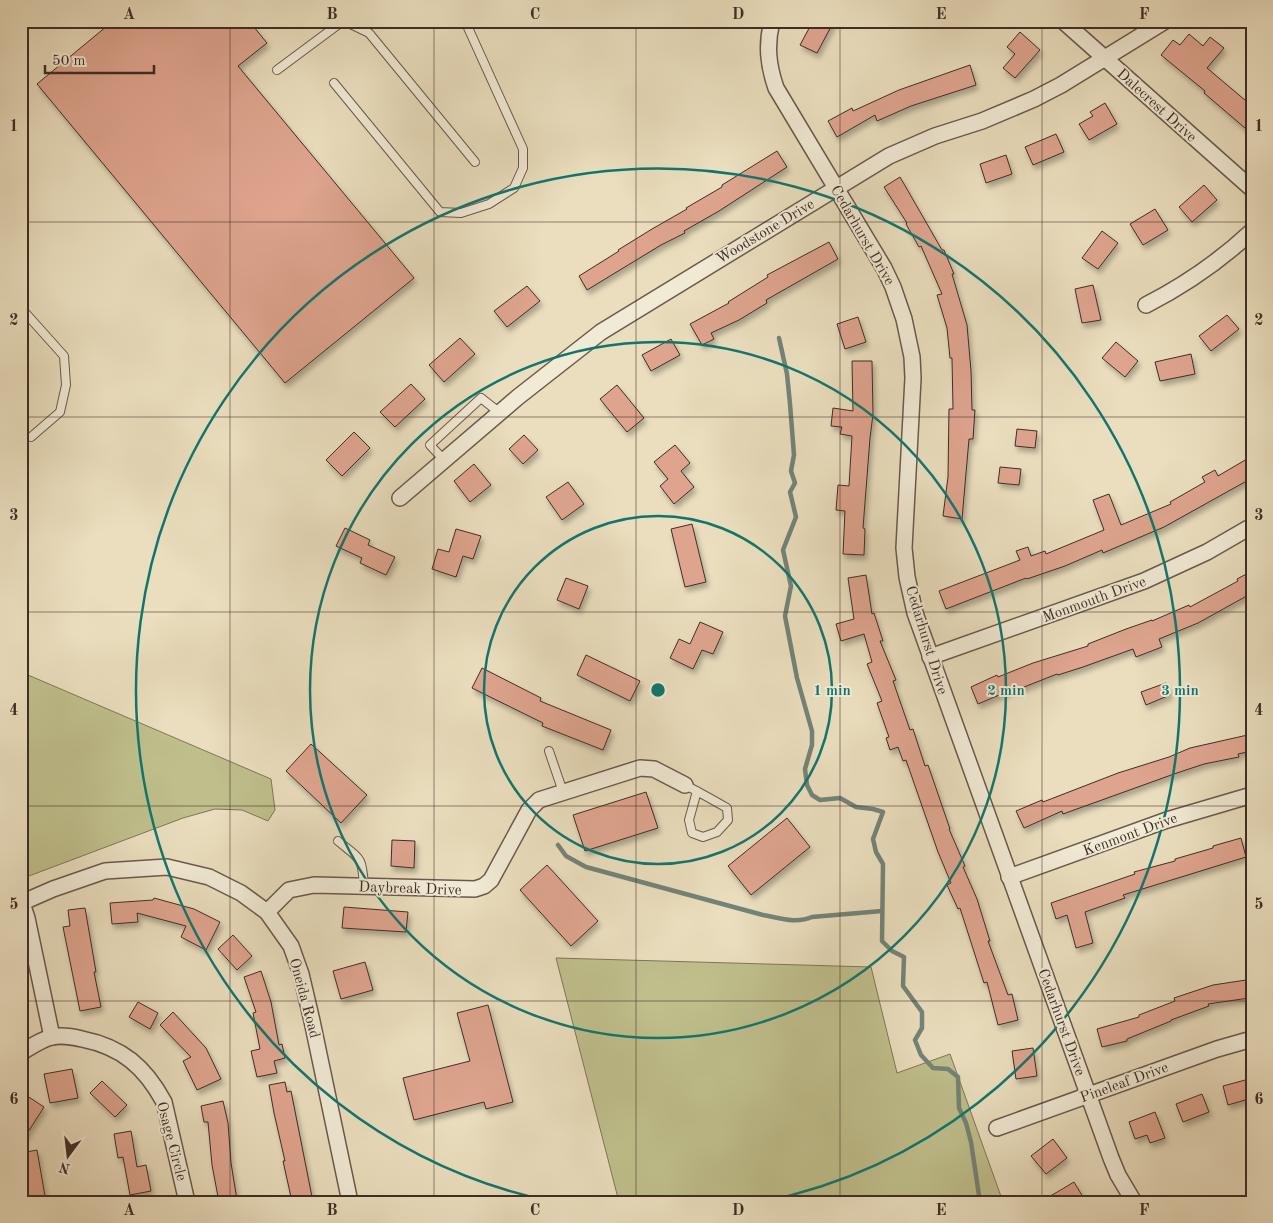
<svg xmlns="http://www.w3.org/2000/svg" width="1273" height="1223" font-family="'Old Standard TT',serif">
<defs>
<filter id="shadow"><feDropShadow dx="2.5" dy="4.5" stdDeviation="2.5" flood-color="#0004"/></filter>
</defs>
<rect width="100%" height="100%" fill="#eadebe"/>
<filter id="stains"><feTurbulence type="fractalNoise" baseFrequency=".004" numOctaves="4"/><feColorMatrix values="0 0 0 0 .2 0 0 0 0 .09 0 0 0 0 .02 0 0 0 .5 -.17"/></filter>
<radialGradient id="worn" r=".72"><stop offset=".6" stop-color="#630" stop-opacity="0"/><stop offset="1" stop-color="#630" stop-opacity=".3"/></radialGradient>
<g fill="#bfbf8c" stroke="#7f7659">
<path d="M21,672L271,779L275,810L268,821L242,810L215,809L183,818L21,879Z"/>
<path d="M556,958L871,967L897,1073L950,1054L1003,1202H619Z"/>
</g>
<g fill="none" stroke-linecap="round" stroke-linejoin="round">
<g stroke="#748377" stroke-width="4.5">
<path d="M779,338L787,374L790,404L794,455L791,471L795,483L790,492L796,517L783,550L791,586L785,616L797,678L812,731V745L805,769L807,785L812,795L820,800L840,798L856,807L873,809L883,812L873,839L876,852L883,864L882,941L892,951L904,957L903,986L922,1012V1028L915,1040L921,1055L933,1068L948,1069L958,1077L959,1108L966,1123L971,1142L980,1202"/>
<path d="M558,845L566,856L586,867L763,915C780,918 796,924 812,917L882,911"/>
</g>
</g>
<g fill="#dea48e" stroke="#3f2d26" filter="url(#shadow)">
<path d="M113,21H249L267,43L238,66L414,278L285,383L37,84Z"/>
<path d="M813,21H834L817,53L800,45Z"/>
<path d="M1020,32L1040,50L1015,78L1003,68L1015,54L1007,47Z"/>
<path d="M1189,34L1203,46L1210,37L1224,48L1207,68L1252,106V134L1204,93L1205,91L1161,55L1173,40L1180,45Z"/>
<path d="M970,65L976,85L911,106L877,121L875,115L837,137L828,121L852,108L853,111L899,90Z"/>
<path d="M1105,103L1117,124L1089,140L1079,124L1093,116L1090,112Z"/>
<path d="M1056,134L1064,152L1033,165L1025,147Z"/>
<path d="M777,151L787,167L719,211L684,231L685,233L661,245L587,290L579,276L619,251L618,250L652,229L687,209L686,208L722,187V185Z"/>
<path d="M1006,155L1012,174L986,183L980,164Z"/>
<path d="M900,177L942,250H944L954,274H952L967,325L971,371L972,410H975L973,439H969L962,519L943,516L948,477L949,409H953L952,358H950L947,328L937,295L942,294L921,246L919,247L906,224L907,223L884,187Z"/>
<path d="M1204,185L1217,200L1192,222L1179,207Z"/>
<path d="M1155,209L1168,230L1143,245L1130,224Z"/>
<path d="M1102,231L1118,243L1098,269L1082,258Z"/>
<path d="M829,242L838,259L766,300L767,303L739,320L711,333L714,339L702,345L690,324L729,303L728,302L768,277L767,275Z"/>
<path d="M1093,285L1101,320L1082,323L1075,289Z"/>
<path d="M527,286L540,301L507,327L494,311Z"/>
<path d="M1227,315L1239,329L1211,351L1199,336Z"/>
<path d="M858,317L866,342L845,349L837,324Z"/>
<path d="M460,338L475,354L444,382L429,365Z"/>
<path d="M671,339L680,355L651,371L642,355Z"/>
<path d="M1116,342L1138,361L1125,377L1102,358Z"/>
<path d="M1191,354L1195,374L1160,381L1155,362Z"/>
<path d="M852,361H872L873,414L870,438L863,528L865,529L864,555L843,554L845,511L836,510L838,485L849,486L852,436L840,434L842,427L831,426L833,408L853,411Z"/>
<path d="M411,384L425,399L395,427L380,412Z"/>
<path d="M617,385L644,418L627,432L600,399Z"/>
<path d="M1017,429L1037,431L1035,448L1015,446Z"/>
<path d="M354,432L370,448L342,476L326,460Z"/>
<path d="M524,435L538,450L523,464L509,449Z"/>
<path d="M675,445L690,463L681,471L694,487L674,504L660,486L668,479L654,462Z"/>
<path d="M1252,456V478L1164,527L1103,553L1102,550L1065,566L1027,579L1026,578L946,609L939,591L1020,560L1016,551L1028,547L1031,556L1045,551L1046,554L1104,530L1093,500L1109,494L1121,525L1171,504L1170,502L1205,482L1202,477L1215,470L1218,476Z"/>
<path d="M474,464L491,485L470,502L454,481Z"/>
<path d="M1000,467L1021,469L1019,485L998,483Z"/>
<path d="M568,482L584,504L562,520L546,497Z"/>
<path d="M692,524L706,582L685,587L671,529Z"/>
<path d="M345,528L370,540L368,545L395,557L386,575L360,563L362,558L336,546Z"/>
<path d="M456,529L481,536L473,559L463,556L456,577L432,569L438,549L449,552Z"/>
<path d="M1252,571V593L1198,623L1159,639L1162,647L1136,657L1133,649L1083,667L1058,675L1057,674L1019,689L1018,687L978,704L971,687L997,675L998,677L1033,663L1088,646V644L1126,629L1152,620V621L1189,605L1190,607L1238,581L1237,579Z"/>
<path d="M866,575L872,614L874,613L883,641H880L896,680L893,681L910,730L913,729L925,766L928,765L950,829H949L965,866L963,867L977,899L990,941H988L1008,995L1012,994L1018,1020L998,1025L987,982L984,983L960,908L958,909L947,885L951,883L938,852L906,760L903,761L898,747L890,750L886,738L889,737L877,703L882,701L867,664L872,662L864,634L841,641L836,624L854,619L848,578Z"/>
<path d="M566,578L588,586L579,609L557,600Z"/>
<path d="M700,622L723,632L713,654L702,650L693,669L670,658L679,639L690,644Z"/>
<path d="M586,655L640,681L630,701L577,675Z"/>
<path d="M482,668L541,698L540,701L611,730L603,750L542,726L543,723L472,688Z"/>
<path d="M1166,683L1170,695L1146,705L1141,692Z"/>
<path d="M1252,734V751L1238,754L1239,757L1204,764L1174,774L1063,814L1062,811L1024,828L1016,811L1042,800L1043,802L1118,773L1169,757L1190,748Z"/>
<path d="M311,744L367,795L341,823L286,771Z"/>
<path d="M646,792L658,828L585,851L573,815Z"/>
<path d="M787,818L810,847L751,895L728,866Z"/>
<path d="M1241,838L1246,857L1123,895L1125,898L1085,912L1093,943L1076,948L1067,915L1056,919L1051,903L1135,874L1134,872L1175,861V859L1213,848V846Z"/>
<path d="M392,840L415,841L414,868L391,866Z"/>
<path d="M547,865L598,921L571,946L520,890Z"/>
<path d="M154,898L194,909L220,922L206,950L181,937L186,926L137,913L138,922L112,924L110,903L153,900Z"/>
<path d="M344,907L408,912L406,932L342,928Z"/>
<path d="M85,908L96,972H94L101,1007L80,1011L63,927L70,926L68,910Z"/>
<path d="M233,935L252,956L237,970L218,949Z"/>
<path d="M365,962L373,990L341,999L333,971Z"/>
<path d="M261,971L271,1002L279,1045L282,1044L285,1058L274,1061L277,1073L257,1077L251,1051L260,1049L253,1013L256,1012L244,977Z"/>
<path d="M1246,980L1249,998L1208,1004L1209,1006L1171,1020V1021L1127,1039V1041L1102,1047L1097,1029L1139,1017V1015L1175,1001L1174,998L1213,985Z"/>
<path d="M138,1002L158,1013L150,1029L129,1017Z"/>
<path d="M488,1005L513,1102L486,1109L484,1102L414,1120L403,1078L470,1061L457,1013Z"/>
<path d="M173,1012L206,1048L221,1079L197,1090L183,1061L191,1057L160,1025Z"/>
<path d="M1033,1048L1037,1076L1016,1079L1012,1051Z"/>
<path d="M72,1069L78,1098L50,1103L44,1074Z"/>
<path d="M1249,1079L1252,1088V1098L1228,1105L1223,1086Z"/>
<path d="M102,1081L127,1105L115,1117L90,1093Z"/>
<path d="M285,1082L287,1092L291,1091L313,1202H292L289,1188L283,1161H285L274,1113L269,1085Z"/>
<path d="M21,1092L44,1107L21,1143Z"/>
<path d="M1202,1094L1209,1112L1183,1122L1176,1104Z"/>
<path d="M223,1101L228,1123L231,1163L237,1200L219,1202L212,1165L208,1122H204L201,1106Z"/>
<path d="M1155,1112L1165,1138L1150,1143L1147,1135L1135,1139L1129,1122Z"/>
<path d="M131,1131L137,1167L146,1165L151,1191L130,1195L123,1157L118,1158L114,1134Z"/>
<path d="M1053,1139L1067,1158L1046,1174L1031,1156Z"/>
<path d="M37,1150L46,1202H21V1153Z"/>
<path d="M1074,1182L1086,1202H1040L1064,1188Z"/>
</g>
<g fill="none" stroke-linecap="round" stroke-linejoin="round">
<g stroke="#6a594c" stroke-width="10">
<g id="lane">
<path d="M344,21L369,33L475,162"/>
<path d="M277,70L343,21"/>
<path d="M334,83L440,212L461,213L489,204L514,188L523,168V149L465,21"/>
<path d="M21,308L64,356L66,385L60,412L31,437"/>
<path d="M444,460L430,445L481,398L500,413"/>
<path d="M549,751L563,792"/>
<path d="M685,785C699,792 713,800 727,808L728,820L717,832L703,837L692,833L689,820L697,791"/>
<path d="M338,841C361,860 362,856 364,886"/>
</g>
</g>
<g stroke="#6a594c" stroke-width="18">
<g id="street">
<path d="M772,21C766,45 768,65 776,88L884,268L893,287L904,319L912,357L913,378L904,548L907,577L915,613L1111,1158L1118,1175L1134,1202"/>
<path d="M1063,21L1252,189"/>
<path d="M1146,305C1185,285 1220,261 1252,231"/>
<path d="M400,498L518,397L601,332L889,156L935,136L982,121L1034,99L1061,85L1165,21"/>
<path d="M930,657L1144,581L1207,552L1252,526"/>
<path d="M1009,877L1167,820L1252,795"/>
<path d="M21,903L53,889L105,871L167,867L209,877L241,893L267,912L291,946L301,974L312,1021L350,1202"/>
<path d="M22,903L27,918L52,1037"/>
<path d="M267,912L289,890L314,885L475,889L484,886L491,880L529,810L539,800L640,768L654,769L685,785"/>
<path d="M21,1053C28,1048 43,1039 52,1037C60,1035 74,1037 82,1039C122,1047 145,1067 164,1102L187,1202"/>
<path d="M997,1128L1217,1049L1252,1039"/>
</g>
</g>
<use href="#lane" stroke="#f1ead5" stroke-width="8"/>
<use href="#street" stroke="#f1ead5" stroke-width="15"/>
</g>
<path fill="none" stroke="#3f2d26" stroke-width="1" stroke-opacity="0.55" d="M230,21V1202M434,21V1202M636,21V1202M840,21V1202M1042,21V1202M21,222H1252M21,417H1252M21,612H1252M21,806H1252M21,1001H1252"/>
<g fill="none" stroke="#0f766e" stroke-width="2.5">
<circle cx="658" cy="690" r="174"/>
<circle cx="658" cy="690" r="348"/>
<path d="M554 1202A522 522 0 1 1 762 1202"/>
</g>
<g text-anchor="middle" stroke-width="4" stroke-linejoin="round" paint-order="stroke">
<g font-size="15" fill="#3f2d26" stroke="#f1ead5">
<text transform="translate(1157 105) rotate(42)" y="5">Dalecrest Drive</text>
<text transform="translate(765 231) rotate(-31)" y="5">Woodstone Drive</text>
<text transform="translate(863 235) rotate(60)" y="5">Cedarhurst Drive</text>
<text transform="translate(1094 599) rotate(-20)" y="5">Monmouth Drive</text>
<text transform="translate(927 640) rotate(73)" y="5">Cedarhurst Drive</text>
<text transform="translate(1130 834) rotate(-20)" y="5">Kenmont Drive</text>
<text transform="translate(410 888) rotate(2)" y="5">Daybreak Drive</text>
<text transform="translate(305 998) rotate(75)" y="5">Oneida Road</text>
<text transform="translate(1062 1022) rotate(70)" y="5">Cedarhurst Drive</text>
<text transform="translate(1124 1082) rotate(-20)" y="5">Pineleaf Drive</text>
<text transform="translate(172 1141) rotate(75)" y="5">Osage Circle</text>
</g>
</g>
<circle cx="658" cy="690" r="8" fill="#0f766e" stroke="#f1ead5" stroke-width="2.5"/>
<g font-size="15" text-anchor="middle" font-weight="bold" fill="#0f766e" stroke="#f1ead5" stroke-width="4" stroke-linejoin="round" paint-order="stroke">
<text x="832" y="695">1 min</text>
<text x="1006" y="695">2 min</text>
<text x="1180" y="695">3 min</text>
</g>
<rect width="1273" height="1223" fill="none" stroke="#eadebe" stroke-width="55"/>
<g transform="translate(68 1156) rotate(195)" stroke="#f1ead5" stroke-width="4" paint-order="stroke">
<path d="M0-4L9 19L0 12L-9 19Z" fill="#3f2d26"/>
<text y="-8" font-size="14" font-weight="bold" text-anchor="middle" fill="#3f2d26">N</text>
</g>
<path d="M45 65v8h109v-8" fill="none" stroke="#3f2d26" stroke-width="2.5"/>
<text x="52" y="65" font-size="15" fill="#3f2d26" stroke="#f1ead5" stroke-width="4" paint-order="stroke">50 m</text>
<rect x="28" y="28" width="1218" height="1168" fill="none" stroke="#3f2d26" stroke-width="2"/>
<g font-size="16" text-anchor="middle" font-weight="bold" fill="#3f2d26">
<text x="129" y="19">A</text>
<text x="332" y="19">B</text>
<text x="535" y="19">C</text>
<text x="738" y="19">D</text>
<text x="941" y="19">E</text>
<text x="1144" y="19">F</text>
<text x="14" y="131">1</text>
<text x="1259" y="131">1</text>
<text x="14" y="325">2</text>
<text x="1259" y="325">2</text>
<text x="14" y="520">3</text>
<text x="1259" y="520">3</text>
<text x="14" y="715">4</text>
<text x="1259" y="715">4</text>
<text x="14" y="909">5</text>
<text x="1259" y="909">5</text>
<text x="14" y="1104">6</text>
<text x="1259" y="1104">6</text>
<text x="129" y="1215">A</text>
<text x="332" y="1215">B</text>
<text x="535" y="1215">C</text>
<text x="738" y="1215">D</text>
<text x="941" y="1215">E</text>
<text x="1144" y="1215">F</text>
</g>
<rect width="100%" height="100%" filter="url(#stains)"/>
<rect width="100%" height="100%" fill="url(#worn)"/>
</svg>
